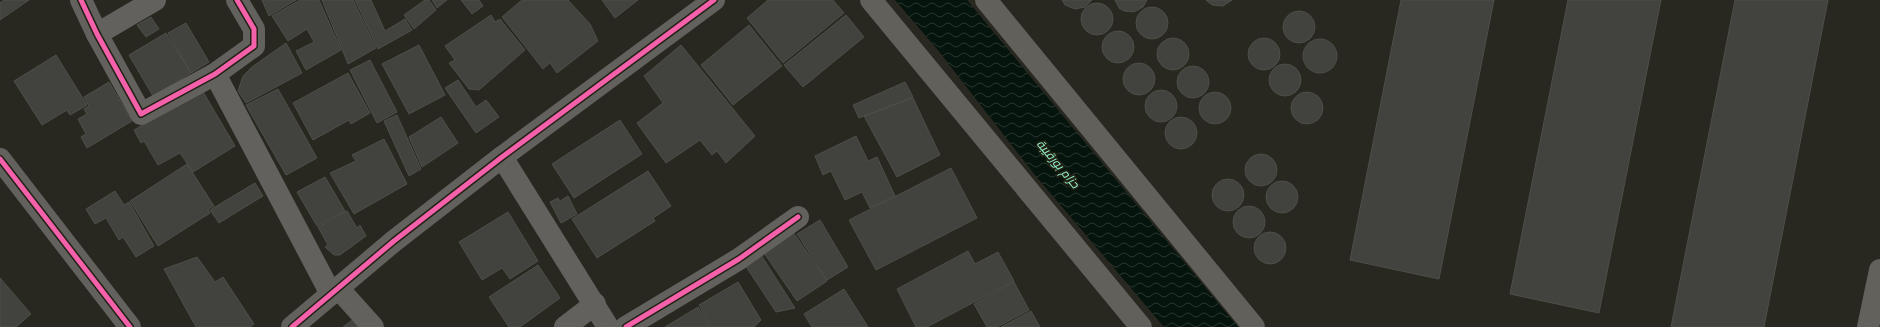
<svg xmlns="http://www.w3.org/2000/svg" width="1880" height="327" font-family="Arial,Cairo,sans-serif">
<defs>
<pattern id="water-waves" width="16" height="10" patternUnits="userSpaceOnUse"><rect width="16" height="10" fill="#05140d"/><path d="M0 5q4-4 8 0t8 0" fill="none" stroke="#29362f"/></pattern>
</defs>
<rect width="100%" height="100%" fill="#282720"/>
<path fill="url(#water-waves)" d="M895,0H967L1238,327H1164L1035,175L937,49Z"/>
<g fill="#42433e" stroke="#4d4f48">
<path d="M4,0H29L0,20V3Z"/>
<path d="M262,0H296L269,16Z"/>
<path d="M300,0H319L341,50L306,70L296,51L314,42L307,29L288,41L272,16Z"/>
<path d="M322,0H353L376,48L348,64Z"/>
<path d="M355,0H371L385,31L405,19L412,30L378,49Z"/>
<path d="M425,0H429L436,10L414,29L404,15Z"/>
<path d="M432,0H447L437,8Z"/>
<path d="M461,0H479L483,6L472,14Z"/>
<path d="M522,0H568L590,24L598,41L557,73L550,63L543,69L502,17Z"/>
<path d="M602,0H638L615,18Z"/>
<path d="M768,0H833L844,13L783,63L747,18Z"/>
<path d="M1062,0H1092L1085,7L1075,9L1065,5Z"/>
<path d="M1115,0H1147L1143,7L1134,12L1124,11L1119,8Z"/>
<path d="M1206,0H1232L1223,6L1212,5Z"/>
<path d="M1401,0H1494L1439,279L1350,260Z"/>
<path d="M1568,0H1661L1599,313L1510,294Z"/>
<path d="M1735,0H1828L1764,327H1671Z"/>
<circle cx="1097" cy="19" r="16"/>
<circle cx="1152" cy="23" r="16"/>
<circle cx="1299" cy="27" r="16"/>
<path d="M491,15L495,22L500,19L525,50L479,90L469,89L449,63L455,60L445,46Z"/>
<path d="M846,15L864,37L803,87L784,65Z"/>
<path d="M151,17L159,29L146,37L137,25Z"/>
<path d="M186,23L209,62L191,73L168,33Z"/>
<path d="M749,25L782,66L733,105L701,65Z"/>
<circle cx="1118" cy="47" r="16"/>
<path d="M166,33L191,73L153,96L129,55Z"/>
<circle cx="1173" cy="54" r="16"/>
<circle cx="1264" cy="54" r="16"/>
<circle cx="1320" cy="56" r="17"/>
<path d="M286,43L302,73L246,103L238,91L243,76L252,67Z"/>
<path d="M419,45L445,95L409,114L382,64Z"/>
<path d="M681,45L755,136L726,163L717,151L712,155L700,140L666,163L637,123L663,103L644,76Z"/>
<path d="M56,55L87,105L70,115L67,110L42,125L14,81Z"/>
<path d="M370,60L397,112L377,123L350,70Z"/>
<circle cx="1139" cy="79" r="16"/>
<circle cx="1285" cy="80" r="16"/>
<circle cx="1193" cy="82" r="16"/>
<path d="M348,73L370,113L351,124L349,120L313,140L293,103Z"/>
<path d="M458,80L476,107L486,100L499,117L476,133L445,88Z"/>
<path d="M109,82L132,121L87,148L81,137L86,134L78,119L87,114L84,109L89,106L84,97Z"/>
<path d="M905,82L913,97L859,118L853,105Z"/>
<path d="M278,89L317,158L286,175L246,105Z"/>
<circle cx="1161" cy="106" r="16"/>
<path d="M202,90L235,146L193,172L180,153L158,165L144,141L141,143L134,130Z"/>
<circle cx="1307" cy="108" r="16"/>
<circle cx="1215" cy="108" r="16"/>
<path d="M913,98L940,155L897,177L864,116Z"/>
<path d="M397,115L421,169L409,176L384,121Z"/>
<circle cx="1181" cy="133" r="16"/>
<path d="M441,117L458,143L422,167L409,137Z"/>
<path d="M620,120L642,154L574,198L552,164Z"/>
<path d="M856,136L868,161L877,157L895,196L870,208L862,192L845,200L831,171L823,175L815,156Z"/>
<path d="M384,139L407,184L354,214L330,173L356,161L352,155Z"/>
<circle cx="1261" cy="170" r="16"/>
<path d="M187,164L214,206L208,209L210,213L158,246L130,201Z"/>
<path d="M951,168L977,218L876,270L849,220Z"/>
<path d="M648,171L671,206L653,218L655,221L597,258L572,219Z"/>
<path d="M325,177L345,211L317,226L297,192Z"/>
<circle cx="1228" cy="195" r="16"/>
<circle cx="1282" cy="197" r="16"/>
<path d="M255,183L263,196L219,223L210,210Z"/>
<path d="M115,191L124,205L129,202L154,246L136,257L123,237L119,240L106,218L95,224L86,209Z"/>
<path d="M568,196L577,214L561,223L550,202L558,198L560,201Z"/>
<circle cx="1249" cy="222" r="16"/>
<path d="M347,211L357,228L360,225L366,236L340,255H334L325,247L328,245L318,227Z"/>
<path d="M508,212L538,261L510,279L502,268L482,280L459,242Z"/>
<path d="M820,220L848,267L827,280L797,234Z"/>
<circle cx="1270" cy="248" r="16"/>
<path d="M793,232L827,281L797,301L764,253Z"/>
<path d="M968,251L975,264L998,252L1014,281L927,327H916L897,289Z"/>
<path d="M761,255L795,308L776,312L745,265Z"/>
<path d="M197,257L215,282L223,277L254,324L250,327H196L164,269Z"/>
<path d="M538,265L560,298L520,327H509L489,297Z"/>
<path d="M0,278L31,314L16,327H0Z"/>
<path d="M738,282L761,320L754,327H711L699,305Z"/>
<path d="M1014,282L1029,310L997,327H987L974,304Z"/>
<path d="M844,289L868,327H812L804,314Z"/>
<path d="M698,307L710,327H665Z"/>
<path d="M1031,311L1040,327H1001Z"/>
<path d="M355,318L362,327H343Z"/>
</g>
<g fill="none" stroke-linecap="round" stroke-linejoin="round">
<g stroke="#63615d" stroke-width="22">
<path d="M81,0L97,34L141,114L215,74L254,46V29L237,0"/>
<path d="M97,34L155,0"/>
<path d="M215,74L331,294"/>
<path d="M502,157L608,327"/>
<path d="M0,159L130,327"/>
<path d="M338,288L373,327"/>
<path d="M292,327L394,241L502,157L714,0"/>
<path d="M565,327L595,304"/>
<path d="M626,327L739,259L798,217"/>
</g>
<path stroke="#63615c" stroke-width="22" d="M1868,327L1880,270"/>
<g stroke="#61605a" stroke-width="22">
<path d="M871,0L1141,327"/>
<path d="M986,0L1254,327"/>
</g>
<g stroke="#212114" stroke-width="8">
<g id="cycleway">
<path d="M81,0L97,34L141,114L215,74L254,46V29L237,0"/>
<path d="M0,159L130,327"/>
<path d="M292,327L394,241L502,157L714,0"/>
<path d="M626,327L739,259L798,217"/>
</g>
</g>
<use href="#cycleway" stroke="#f560ab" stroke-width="5"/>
</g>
<g text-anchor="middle" stroke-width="3.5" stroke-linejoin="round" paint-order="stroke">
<g font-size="12" font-style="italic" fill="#98f6d2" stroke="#212114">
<text transform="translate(1058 164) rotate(50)" y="4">حزام بورقيبة</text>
</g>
</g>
</svg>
